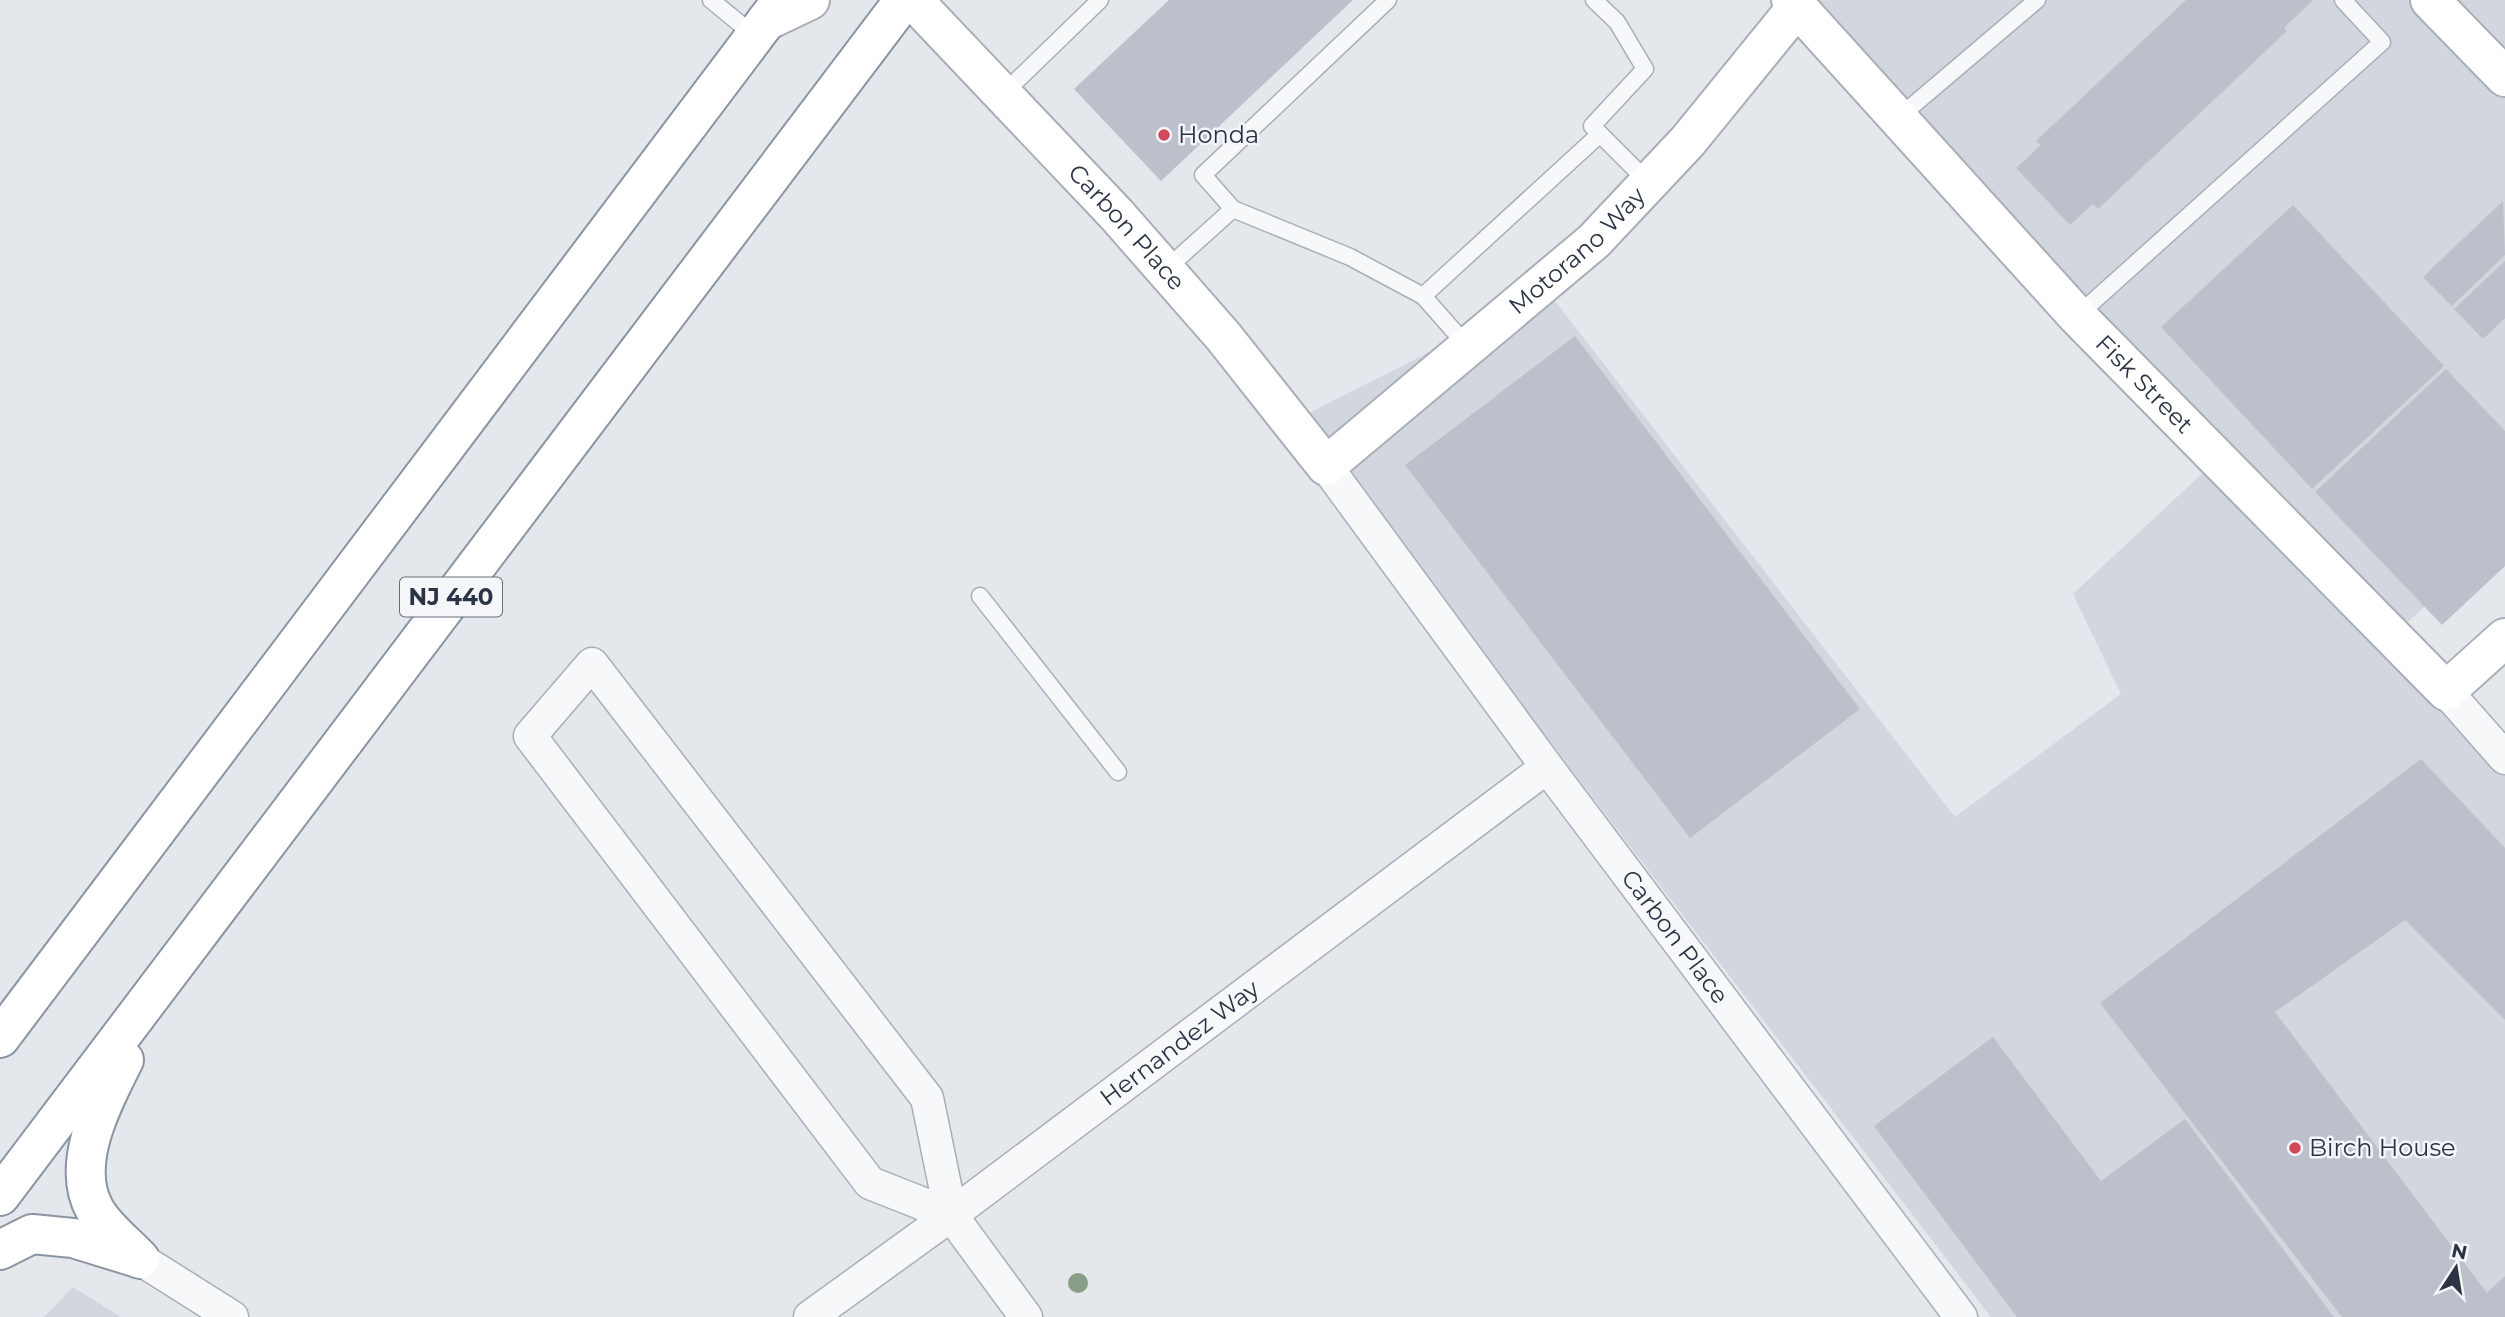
<svg xmlns="http://www.w3.org/2000/svg" width="2505" height="1317" font-family="Montserrat,sans-serif">
<rect width="100%" height="100%" fill="#e4e7ec"/>
<g fill="#d2d6de">
<path d="M1794,0H2505V533L2386,642L2505,774V1317H1991L1301,417L1548,292L1955,817L2121,694L2073,594L2222,455Z"/>
<path d="M73,1287L121,1317H44Z"/>
</g>
<g fill="#bbc0ca">
<path d="M1169,0H1353L1161,181L1074,89Z"/>
<path d="M2186,0H2313L2284,28L2287,31L2098,209L2093,204L2070,225L2016,168L2041,145L2036,141Z"/>
<path d="M2503,201L2505,255L2452,306L2423,277Z"/>
<path d="M2293,205L2444,366L2312,489L2161,327Z"/>
<path d="M2505,261V318L2483,339L2454,309Z"/>
<path d="M1575,336L1860,709L1690,838L1405,465Z"/>
<path d="M2446,369L2505,431V566L2442,625L2315,492Z"/>
<path d="M2421,759L2505,848V1020L2405,920L2275,1012L2487,1293L2505,1276V1317H2342L2100,1003Z"/>
<path d="M1993,1037L2101,1181L2185,1119L2334,1317H2017L1874,1126Z"/>
</g>
<g fill="none" stroke-linecap="round" stroke-linejoin="round">
<g stroke="#a9aeb7" stroke-width="19">
<g id="lane">
<path d="M711,0L755,36"/>
<path d="M1388,0L1203,175L1233,209L1350,257L1423,296L1469,348"/>
<path d="M1594,0L1617,22L1645,69L1592,126L1649,183"/>
<path d="M1004,93L1100,0"/>
<path d="M1898,118L2037,0"/>
<path d="M1165,270L1233,209"/>
<path d="M1423,296L1600,134"/>
<path d="M2077,316L2382,42L2343,0"/>
<path d="M980,596L1118,772"/>
</g>
</g>
<g stroke="#a9aeb7" stroke-width="35">
<g id="street">
<path id="s1" d="M1326,466L1547,767L1961,1317"/>
<path d="M2446,691L2505,758"/>
<path d="M951,1215L870,1183L530,736L592,664L927,1098L951,1215L1026,1317"/>
<path d="M140,1259L232,1317"/>
<path id="s2" d="M810,1317L951,1215L1547,767"/>
</g>
</g>
<g stroke="#a9aeb7" stroke-width="42">
<g id="secondary">
<path id="s3" d="M913,0L1116,214L1223,336L1326,466L1594,241L1688,141L1797,7"/>
<path id="s4" d="M1791,0L2077,316L2446,691L2505,638"/>
<path d="M2430,0L2505,77"/>
<path d="M766,21L810,0"/>
</g>
</g>
<g stroke="#8b94a3" stroke-width="42">
<g id="highway">
<path d="M0,1038L782,0"/>
<path d="M124,1060C103,1102 69,1164 95,1210C105,1228 126,1244 140,1259"/>
<path d="M0,1196L904,0"/>
<path d="M0,1250L32,1234L73,1238L138,1258"/>
</g>
</g>
<use href="#lane" stroke="#f7f8fa" stroke-width="16"/>
<use href="#street" stroke="#f7f8fa" stroke-width="32"/>
<use href="#secondary" stroke="#fff" stroke-width="38"/>
<use href="#highway" stroke="#fff" stroke-width="38"/>
</g>
<circle fill="#899d89" cx="1078" cy="1283" r="10"/>
<g fill="#d1495b" stroke="#f4f6f9" stroke-width="2.5">
<circle cx="1164" cy="135" r="7"/>
<circle cx="2295" cy="1148" r="7"/>
</g>
<g text-anchor="middle" stroke-width="5" stroke-linejoin="round" paint-order="stroke">
<rect fill="#f4f6f9" stroke="#676e7b" stroke-width="2" x="400" y="577.5" width="102" height="39" rx="5"/>
<g font-size="23" font-weight="bold" fill="#2b3445">
<text x="451" y="605">NJ 440</text>
</g>
<g font-size="24" fill="#2b3445" stroke="#f4f6f9" text-anchor="start">
<text x="1178" y="143">Honda</text>
<text x="2309" y="1156">Birch House</text>
</g>
<g font-size="24" fill="#2b3445" stroke="#f4f6f9">
<text dy="8" stroke="none"><textPath href="#s3" startOffset="312">Carbon Place</textPath></text>
<text dy="8" stroke="none"><textPath href="#s3" startOffset="954">Motorano Way</textPath></text>
<text dy="8" stroke="none"><textPath href="#s4" startOffset="522">Fisk Street</textPath></text>
<text dy="8" stroke="none"><textPath href="#s1" startOffset="586">Carbon Place</textPath></text>
<text dy="8" stroke="none"><textPath href="#s2" startOffset="460">Hernandez Way</textPath></text>
</g>
</g>
<g transform="translate(2456 1268) rotate(12)" stroke="#f4f6f9" stroke-width="5" paint-order="stroke">
<path d="M0-5L12 26L0 18L-12 26Z" fill="#2b3445"/>
<text y="-10" font-size="19" font-weight="bold" text-anchor="middle" fill="#2b3445">N</text>
</g>
</svg>
